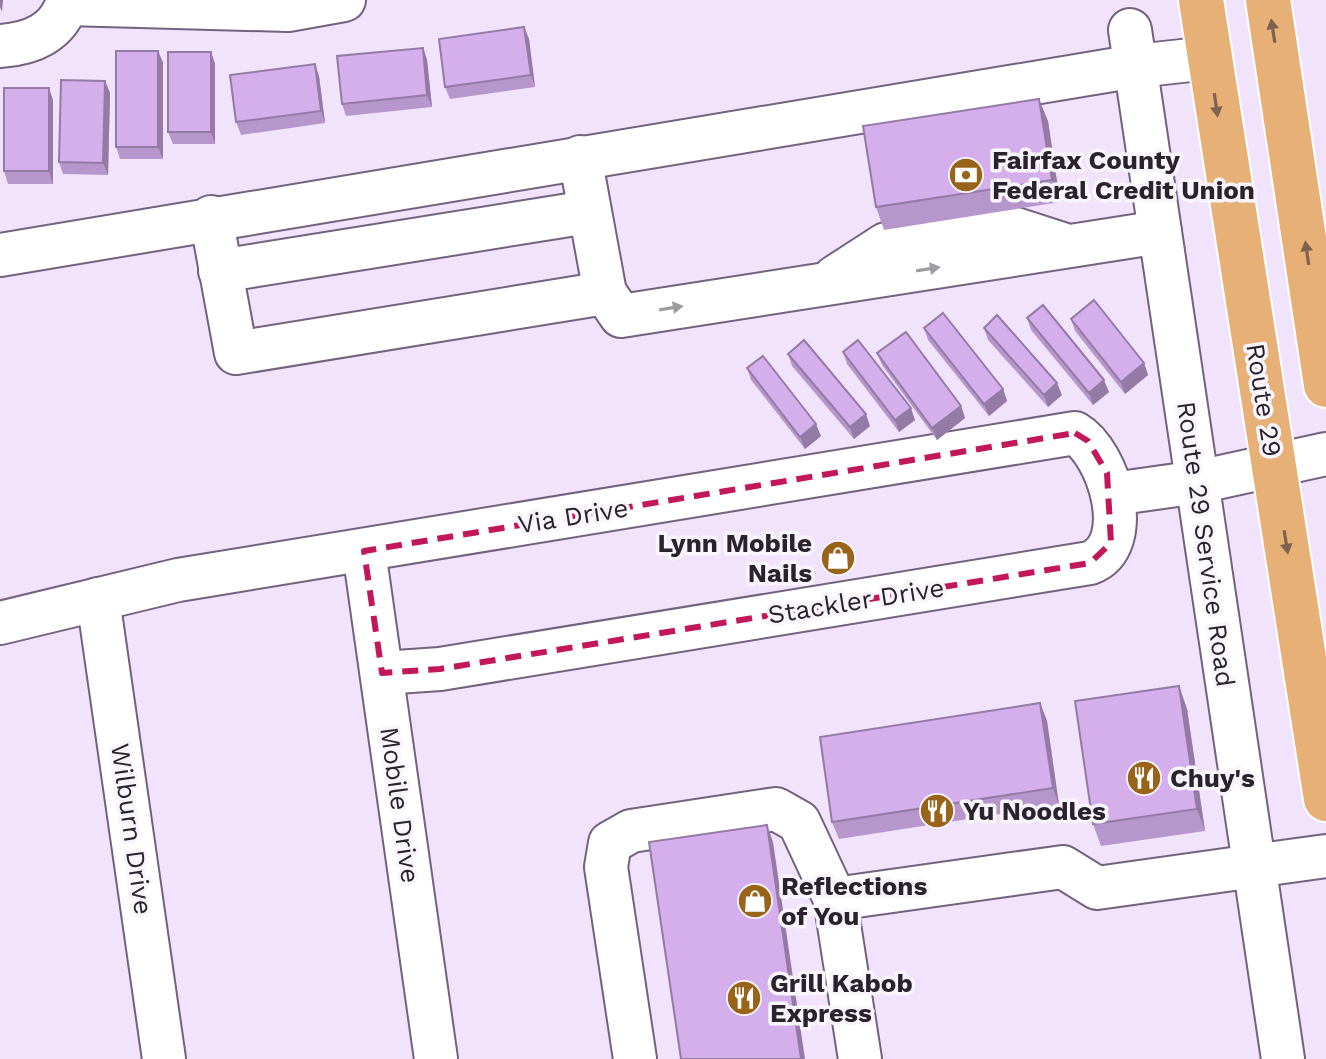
<svg xmlns="http://www.w3.org/2000/svg" width="1326" height="1059" font-family="'Work Sans',sans-serif">
<rect width="100%" height="100%" fill="#f2e3fd"/>
<g fill="none" stroke-linecap="round" stroke-linejoin="round">
<g stroke="#72627d" stroke-width="46">
<g id="minor">
<path d="M67,4L288,10L344,0"/>
<path d="M1130,30L1283,1059"/>
<path d="M0,46C31,44 59,33 68,0"/>
<path d="M211,217L236,353L605,293L580,157"/>
<path d="M0,255L1136,66L1209,58"/>
<path d="M220,271L588,212"/>
<path d="M835,277L886,244L1003,225L1062,244"/>
<path d="M605,293L621,316L1160,232"/>
<path d="M1113,494L1198,482L1326,454"/>
<path d="M364,551L436,1059"/>
<path d="M98,599L164,1059"/>
<path d="M0,623L178,580L1075,433C1109,453 1137,545 1090,563L440,669L382,673"/>
<path d="M635,1059L606,867L610,843L631,831L776,809L799,822L835,899"/>
<path d="M860,1059L835,899L1063,867L1097,888L1326,856"/>
</g>
</g>
<g stroke="#fff" stroke-width="48">
<g id="major">
<path d="M1201,0L1326,799"/>
<path d="M1268,0L1326,385"/>
</g>
</g>
<use href="#minor" stroke="#fff" stroke-width="42"/>
<use href="#major" stroke="#e6b076" stroke-width="44"/>
</g>
<g fill="#b696cb">
<path d="M524,27L529,39L535,87L450,99L445,87Z"/>
<path d="M423,48L427,60L432,107L346,116L342,104Z"/>
<path d="M158,51L163,63V159H120L116,147Z"/>
<path d="M211,52L215,64V144H173L168,132Z"/>
<path d="M319,76L325,123L241,135L236,122Z"/>
<path d="M105,81L110,93L108,175L63,174L59,162Z"/>
<path d="M53,100V184H8L4,171Z"/>
<path d="M1048,121L1060,202L884,230L876,207Z"/>
<path d="M1027,318L1109,392L1093,405L1031,330Z"/>
<path d="M1071,319L1144,363L1148,375L1125,394L1075,331Z"/>
<path d="M924,328L1003,389L1007,401L989,416L928,340Z"/>
<path d="M984,328L1062,395L1048,407L988,340Z"/>
<path d="M843,352L915,420L899,432L847,364Z"/>
<path d="M877,353L961,406L965,418L937,440L882,365Z"/>
<path d="M788,354L870,426L854,439L792,366Z"/>
<path d="M747,368L821,436L805,449L751,380Z"/>
<path d="M1179,686L1187,709L1205,831L1101,846L1093,824Z"/>
<path d="M1040,703L1047,721L1059,805L839,839L832,822Z"/>
</g>
<g fill="#947aa5">
<path d="M0,0H3L2,12L0,7Z"/>
<path d="M524,27L529,39L535,87L531,75Z"/>
<path d="M423,48L427,60L432,107L427,95Z"/>
<path d="M158,51L163,63V159L158,147Z"/>
<path d="M211,52L215,64V144L211,132Z"/>
<path d="M315,64L319,76L325,123L321,111Z"/>
<path d="M105,81L110,93L108,175L103,163Z"/>
<path d="M49,88L53,100V184L49,171Z"/>
<path d="M1039,99L1048,121L1060,202L1052,180Z"/>
<path d="M1144,363L1148,375L1125,394L1121,382Z"/>
<path d="M1104,380L1109,392L1093,405L1089,393Z"/>
<path d="M1057,383L1062,395L1048,407L1044,395Z"/>
<path d="M1003,389L1007,401L989,416L984,404Z"/>
<path d="M961,406L965,418L937,440L932,428Z"/>
<path d="M911,408L915,420L899,432L895,420Z"/>
<path d="M866,414L870,426L854,439L850,427Z"/>
<path d="M816,424L821,436L805,449L800,437Z"/>
<path d="M1179,686L1187,709L1205,831L1197,809Z"/>
<path d="M1040,703L1047,721L1059,805L1053,788Z"/>
<path d="M767,825L773,842L805,1059H801Z"/>
</g>
<g fill="#d4afec" stroke="#947aa5" stroke-width="2">
<path d="M524,27L531,75L445,87L439,39Z"/>
<path d="M423,48L427,95L342,104L337,56Z"/>
<rect x="116" y="51" width="42" height="96"/>
<rect x="168" y="52" width="43" height="80"/>
<path d="M315,64L321,111L236,122L230,75Z"/>
<path d="M61,80L105,81L103,163L59,162Z"/>
<rect x="4" y="88" width="45" height="83"/>
<path d="M1039,99L1052,180L876,207L863,126Z"/>
<path d="M1094,300L1144,363L1121,382L1071,319Z"/>
<path d="M1043,305L1104,380L1089,393L1027,318Z"/>
<path d="M943,313L1003,389L984,404L924,328Z"/>
<path d="M997,315L1057,383L1044,395L984,328Z"/>
<path d="M906,332L961,406L932,428L877,353Z"/>
<path d="M804,340L866,414L850,427L788,354Z"/>
<path d="M858,340L911,408L895,420L843,352Z"/>
<path d="M763,356L816,424L800,437L747,368Z"/>
<path d="M1179,686L1197,809L1093,824L1075,701Z"/>
<path d="M1040,703L1053,788L832,822L820,737Z"/>
<path d="M767,825L801,1059H681L649,842Z"/>
</g>
<defs><path id="oneway-solid" d="M-6-.8H1V-3.2L6.5 0L1 3.2V.8H-6Z" transform="scale(2)"/></defs>
<g fill="#7f624e">
<use href="#oneway-solid" transform="translate(1273 31) rotate(-99)"/>
<use href="#oneway-solid" transform="translate(1216 105) rotate(82)"/>
<use href="#oneway-solid" transform="translate(1307 253) rotate(-98)"/>
<use href="#oneway-solid" transform="translate(1286 542) rotate(81)"/>
</g>
<g fill="#9f9ca1">
<use href="#oneway-solid" transform="translate(928 269) rotate(-9)"/>
<use href="#oneway-solid" transform="translate(671 308) rotate(-9)"/>
</g>
<path fill="none" stroke="#c2185b" stroke-width="6" stroke-dasharray="16 10" stroke-linejoin="round" d="M1075,433L1088,441L1107,473L1111,543L1090,563L440,669L382,673L364,551Z"/>
<defs>
<g id="bank-disc" transform="scale(1.8)"><circle r="9.5" fill="#976419" stroke="#f9f5fc"/><path d="M-6-4H6V4H-6ZM0-2.3a2.3 2.3 0 1 0 0 4.6a2.3 2.3 0 1 0 0-4.6Z" fill="#fff"/></g>
<g id="shop-disc" transform="scale(1.8)"><circle r="9.5" fill="#976419" stroke="#f9f5fc"/><path d="M-5-2.5h2.3a2.7 3.5 0 0 1 5.4 0H5L5.5 6h-11ZM-1.5-2.5h3a1.5 2.3 0 0 0-3 0Z" fill="#fff"/></g>
<g id="restaurant-disc" transform="scale(1.8)"><circle r="9.5" fill="#976419" stroke="#f9f5fc"/><path d="M-5-6h1v4h1v-4h1v4h1v-4h1v5L-1.5 .5V6h-2V.5L-5-1ZM5-6V6H3V1.5H1.5Q1.5-4 5-6Z" fill="#fff"/></g>
</defs>
<g fill-rule="evenodd">
<use href="#bank-disc" x="966" y="175"/>
<use href="#shop-disc" x="838" y="558"/>
<use href="#restaurant-disc" x="1144" y="778"/>
<use href="#restaurant-disc" x="937" y="811"/>
<use href="#shop-disc" x="755" y="901"/>
<use href="#restaurant-disc" x="744" y="998"/>
</g>
<g text-anchor="middle" stroke-width="7" stroke-linejoin="round" paint-order="stroke">
<g font-size="26" font-weight="bold" fill="#2a232e" stroke="#f9f5fc" text-anchor="start">
<text x="992" y="169">Fairfax County<tspan x="992" dy="30">Federal Credit Union</tspan></text>
<text x="812" y="552" text-anchor="end">Lynn Mobile<tspan x="812" dy="30">Nails</tspan></text>
<text x="1170" y="787">Chuy's</text>
<text x="963" y="820">Yu Noodles</text>
<text x="781" y="895">Reflections<tspan x="781" dy="30">of You</tspan></text>
<text x="770" y="992">Grill Kabob<tspan x="770" dy="30">Express</tspan></text>
</g>
<g font-size="26" fill="#2a232e" stroke="#f9f5fc">
<text transform="translate(1264 400) rotate(81)" y="9">Route 29</text>
<text transform="translate(573 516) rotate(-9)" y="9">Via Drive</text>
<text transform="translate(1206 544) rotate(82)" y="9">Route 29 Service Road</text>
<text transform="translate(856 601) rotate(-9)" y="9">Stackler Drive</text>
<text transform="translate(400 805) rotate(82)" y="9">Mobile Drive</text>
<text transform="translate(132 829) rotate(82)" y="9">Wilburn Drive</text>
</g>
</g>
</svg>
